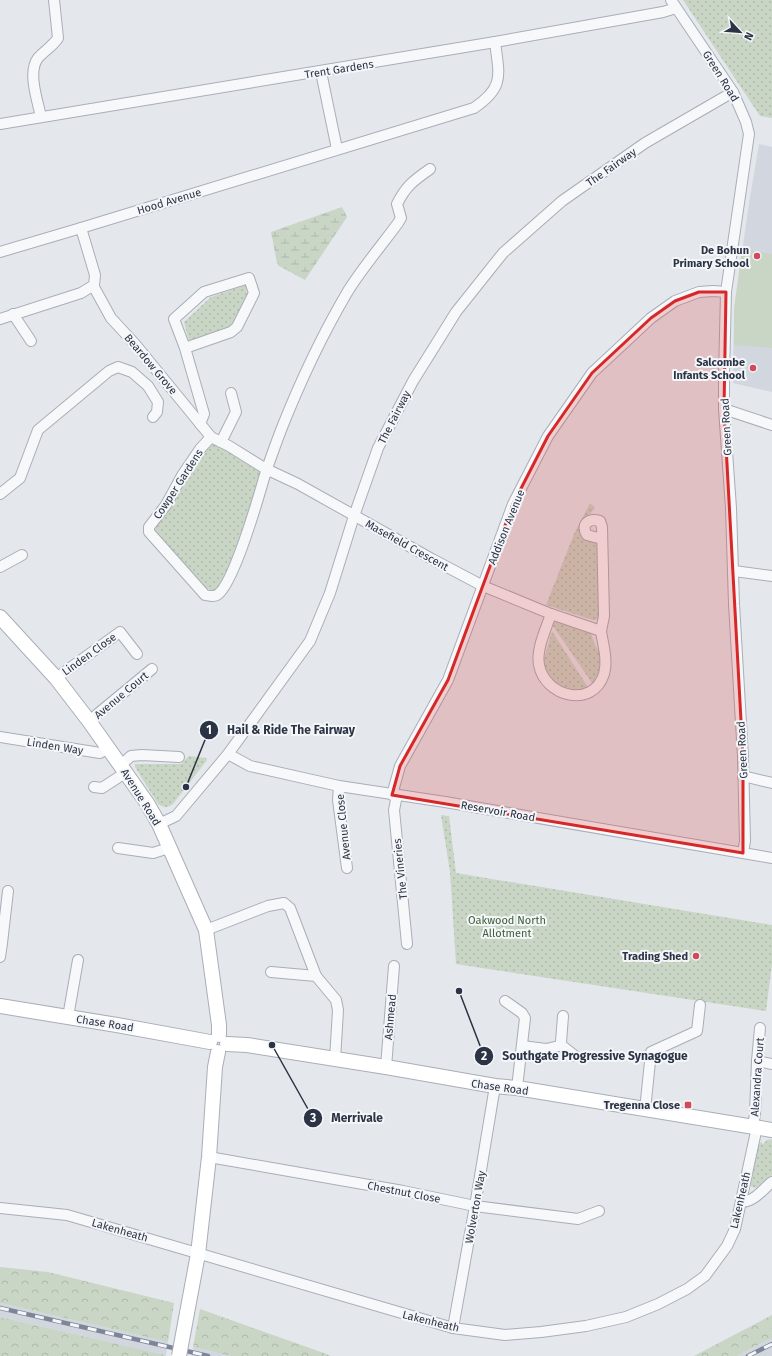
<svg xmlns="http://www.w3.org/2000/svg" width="772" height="1356" font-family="'Fira Sans',sans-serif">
<defs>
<pattern id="green-dots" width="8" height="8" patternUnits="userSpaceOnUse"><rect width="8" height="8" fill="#c9d6c5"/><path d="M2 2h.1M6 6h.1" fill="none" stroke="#adb8ab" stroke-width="1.8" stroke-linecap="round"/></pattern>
<pattern id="forest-crowns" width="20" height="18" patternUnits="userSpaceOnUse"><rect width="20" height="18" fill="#c9d6c5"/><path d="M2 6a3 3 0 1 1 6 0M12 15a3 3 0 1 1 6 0" fill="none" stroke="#adb8ab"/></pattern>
<pattern id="wetland-marsh" width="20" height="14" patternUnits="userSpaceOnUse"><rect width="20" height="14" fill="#c9d6c5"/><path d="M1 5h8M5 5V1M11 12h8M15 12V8" fill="none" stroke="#adb8ab"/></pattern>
</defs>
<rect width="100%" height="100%" fill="#e4e7ec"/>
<g fill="#d2d6de">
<path d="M759,144L772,147V392L733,383L734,309L749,203Z"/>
<path d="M0,1303L168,1342L166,1355L0,1317Z"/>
<path d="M772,1338V1356H737L751,1349Z"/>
<path d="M193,1347L231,1356H192Z"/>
</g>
<g fill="url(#green-dots)">
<path d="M683,0H772V118L760,116Z"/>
<path d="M246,285L247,296L232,327L189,341L184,322L211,297Z"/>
<path d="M210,443H215L256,466L262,475C253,499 232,578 214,591L205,588L158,538L155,530L159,520L169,508L204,449Z"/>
<path d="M590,503L595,508L582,524C583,535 586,540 598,542L602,613L598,619L593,620L546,605L574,534Z"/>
<path d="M555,621L591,633L594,643L602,657L599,678L594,686L553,626Z"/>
<path d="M552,631L589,689L576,693L554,684L546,672L544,659Z"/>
<path d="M189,756L206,758L207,760L173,804C168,808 164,808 158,804L135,767V764H181Z"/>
<path d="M441,815L449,816L456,873L772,925V964L766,1011L456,964L450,872Z"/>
<path d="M772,1139V1175L756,1188L750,1186V1183L758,1146L761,1142L763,1144L767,1140Z"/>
</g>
<g fill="url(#forest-crowns)">
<path d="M0,1267L48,1272L174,1303L168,1342L0,1303Z"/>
<path d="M200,1309L321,1352L331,1356H231L193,1347Z"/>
<path d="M772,1315V1338L737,1356H694Z"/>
<path d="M0,1317L166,1355L165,1356H0Z"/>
</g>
<path fill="url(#wetland-marsh)" d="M342,207L347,217L305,280L279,266L277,263L271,232Z"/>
<path fill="#c9d6c5" d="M742,249L772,254V348L734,345V310Z"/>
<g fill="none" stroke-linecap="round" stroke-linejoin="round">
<g stroke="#a9aeb7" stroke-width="12">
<g id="street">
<path d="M671,0L733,92L746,122L749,134L726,292L724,376V409L731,508L734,604L743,757L745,841L743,853"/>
<path d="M321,72L337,149"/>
<path d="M41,117C38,102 27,72 38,58C44,51 53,46 58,38L54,0"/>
<path d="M0,124L495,42L663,12L676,8"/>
<path d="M430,169C413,181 406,186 397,204L401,218L398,223C382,245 363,267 348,291C322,335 300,382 281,430C275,446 269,462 264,478C258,499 233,586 217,595C213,597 209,596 205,595L149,532V527L166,505L183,474L200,449L211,437L229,446L266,469L298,484L432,559L483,586L551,614L601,631L604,616L602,527L600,521C589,518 580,524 587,535L602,539"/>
<path d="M0,252L81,228L474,108C505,87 499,75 495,42"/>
<path d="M95,289L111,318L135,344L211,437"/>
<path d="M13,314L31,341"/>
<path d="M0,319L81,293L94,285L95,275L81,228"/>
<path d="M185,348L231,332L237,327L254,293L249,278L204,292L174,319L185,348L204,414L200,424"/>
<path d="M724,409L772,425"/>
<path d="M221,442L236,412L231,393"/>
<path d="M0,494L20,478L38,430L109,371L118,367L132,372L148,386L158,402L157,412L153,417"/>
<path d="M0,567L22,555"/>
<path d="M734,571L772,576"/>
<path d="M551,614C546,629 536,649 539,665C545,697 593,709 604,674C608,660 603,645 601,631"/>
<path d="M56,678L120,632L137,654"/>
<path d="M89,721L152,669"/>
<path d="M0,737L100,753L109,748"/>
<path d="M228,754L250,766L339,786L445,802L772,858"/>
<path d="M121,765L131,756L142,755L179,757"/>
<path d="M743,776L772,783"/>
<path d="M339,786L338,800L347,868"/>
<path d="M94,787L102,788L125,773"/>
<path d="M392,795L400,766L448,680L513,504L548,436L592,373L651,318L675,301L699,292L713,291L726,292"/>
<path d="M397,795L394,810L407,944"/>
<path d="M159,824L176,816L228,754L310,641L330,593L354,516L378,448L413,381L456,312L503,253L562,201L645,143L733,92"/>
<path d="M118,848L153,853L169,848"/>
<path d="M206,930L268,906L284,903L290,908L316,976"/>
<path d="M0,943H2L0,957"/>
<path d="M2,943L8,891"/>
<path d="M271,972L316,976L336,1000L338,1010L335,1060"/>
<path d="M505,1001L522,1013L525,1018L517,1088"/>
<path d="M68,1017L78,960"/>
<path d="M561,1045L575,1056"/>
<path d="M522,1046L546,1049L559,1046L561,1042L563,1016"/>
<path d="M757,1061L772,1064"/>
<path d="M386,1067L394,966"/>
<path d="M645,1110L651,1052L697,1031L700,1005"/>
<path d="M753,1126L755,1114L757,1061L760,1028"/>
<path d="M209,1157L403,1191L475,1206L578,1219L599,1211"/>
<path d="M741,1202C754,1202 762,1190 772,1182"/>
<path d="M0,1208L67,1215L91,1222L453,1328L505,1335L541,1332L586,1326L626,1317L658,1304L687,1289L705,1276L727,1246L735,1229L757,1127"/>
<path d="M453,1328L475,1206L495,1086"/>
</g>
</g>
<g stroke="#a9aeb7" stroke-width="16">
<g id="secondary">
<path d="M0,617L56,678L89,721L147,803L159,824L206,930L219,1025V1035"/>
<path d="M0,1006L117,1025L210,1042"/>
<path d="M227,1044L247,1045L386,1067L495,1086L517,1088L772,1130"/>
<path d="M187,1313L198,1254L209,1157L215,1067L218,1052"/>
</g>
</g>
<use href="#street" stroke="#f7f8fa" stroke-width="10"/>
<use href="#secondary" stroke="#fff" stroke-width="14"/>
<g stroke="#7d8696" stroke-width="4.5">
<g id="rail">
<path d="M0,1308L208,1356"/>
<path d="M748,1356L772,1344"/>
</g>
</g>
<use href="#rail" stroke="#f4f6f9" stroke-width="3" stroke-dasharray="9" stroke-linecap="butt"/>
<g stroke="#a9aeb7" stroke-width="16" stroke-linecap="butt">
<path id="secondary-bridge" d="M179,1356L187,1313"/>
</g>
<use href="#secondary-bridge" stroke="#fff" stroke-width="14"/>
</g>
<path fill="#d62828" fill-opacity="0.2" stroke="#d62828" stroke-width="3" stroke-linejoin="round" d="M699,292H726L724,409L743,757V853L392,795L400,766L448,680L513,504L548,436L592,373L651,318L675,301Z"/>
<g fill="#d1495b" stroke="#f4f6f9" stroke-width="1.5">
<circle cx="757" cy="256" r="4"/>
<circle cx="753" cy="368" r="4"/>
<circle cx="696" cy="956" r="4"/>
<rect x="684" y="1101" width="8" height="8" rx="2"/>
</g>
<g text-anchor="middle" stroke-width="4" stroke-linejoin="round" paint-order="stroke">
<g font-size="11" fill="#2b3445" stroke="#f4f6f9">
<text transform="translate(339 69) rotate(-9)" y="4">Trent Gardens</text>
<text transform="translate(721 76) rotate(58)" y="4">Green Road</text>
<text transform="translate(611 167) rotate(-35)" y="4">The Fairway</text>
<text transform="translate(169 201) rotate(-17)" y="4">Hood Avenue</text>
<text transform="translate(151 364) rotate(50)" y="4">Beardow Grove</text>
<text transform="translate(394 417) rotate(-63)" y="4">The Fairway</text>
<text transform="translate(726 427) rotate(-93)" y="4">Green Road</text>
<text transform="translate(178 484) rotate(-57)" y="4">Cowper Gardens</text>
<text transform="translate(506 527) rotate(-68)" y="4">Addison Avenue</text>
<text transform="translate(407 545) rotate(29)" y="4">Masefield Crescent</text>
<text transform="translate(89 654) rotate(-36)" y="4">Linden Close</text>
<text transform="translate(121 695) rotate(-40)" y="4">Avenue Court</text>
<text transform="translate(55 746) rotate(9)" y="4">Linden Way</text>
<text transform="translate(742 750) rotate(-93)" y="4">Green Road</text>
<text transform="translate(141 797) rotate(58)" y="4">Avenue Road</text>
<text transform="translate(498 811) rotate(10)" y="4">Reservoir Road</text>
<text transform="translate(343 827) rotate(-96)" y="4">Avenue Close</text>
<text transform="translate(400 869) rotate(-96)" y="4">The Vineries</text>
<text transform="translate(390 1017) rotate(-85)" y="4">Ashmead</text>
<text transform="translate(105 1023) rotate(9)" y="4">Chase Road</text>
<text transform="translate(757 1077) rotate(-86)" y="4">Alexandra Court</text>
<text transform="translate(500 1087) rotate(8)" y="4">Chase Road</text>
<text transform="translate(404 1192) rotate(11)" y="4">Chestnut Close</text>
<text transform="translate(740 1200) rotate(-77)" y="4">Lakenheath</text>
<text transform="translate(475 1207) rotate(-80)" y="4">Wolverton Way</text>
<text transform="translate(120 1230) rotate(16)" y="4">Lakenheath</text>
<text transform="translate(431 1321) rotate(14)" y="4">Lakenheath</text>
</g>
<g font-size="11" font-weight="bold" fill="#2b3445" stroke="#f4f6f9" text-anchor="end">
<text x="749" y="254">De Bohun<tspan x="749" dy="13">Primary School</tspan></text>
<text x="745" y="366">Salcombe<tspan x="745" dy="13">Infants School</tspan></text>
<text x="688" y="960">Trading Shed</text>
<text x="680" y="1109">Tregenna Close</text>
</g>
<g font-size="11" fill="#3f6138" stroke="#f4f6f9">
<text x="507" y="924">Oakwood North<tspan x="507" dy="13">Allotment</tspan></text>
</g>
</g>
<path fill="none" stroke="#2b3445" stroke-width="1.5" d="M186 787L209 730M459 991L484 1056M272 1045L313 1118"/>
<g fill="#2b3445" stroke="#f4f6f9" stroke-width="1.5">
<circle cx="186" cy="787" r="4"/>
<circle cx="459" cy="991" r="4"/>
<circle cx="272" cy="1045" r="4"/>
<circle cx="209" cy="730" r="10"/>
<circle cx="484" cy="1056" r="10"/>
<circle cx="313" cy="1118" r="10"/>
</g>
<g font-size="12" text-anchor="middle" font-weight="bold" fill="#fff">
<text x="209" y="734">1</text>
<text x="484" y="1060">2</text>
<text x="313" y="1122">3</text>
</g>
<g font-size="12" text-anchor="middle" font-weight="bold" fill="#2b3445" stroke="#f4f6f9" stroke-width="4" stroke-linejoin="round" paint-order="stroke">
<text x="291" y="734">Hail &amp; Ride The Fairway</text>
<text x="595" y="1060">Southgate Progressive Synagogue</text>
<text x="357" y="1122">Merrivale</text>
</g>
<g transform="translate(740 32) rotate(116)" stroke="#f4f6f9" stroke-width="3" paint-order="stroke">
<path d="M0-3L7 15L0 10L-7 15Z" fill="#2b3445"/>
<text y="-6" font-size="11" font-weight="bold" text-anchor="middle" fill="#2b3445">N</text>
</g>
</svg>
